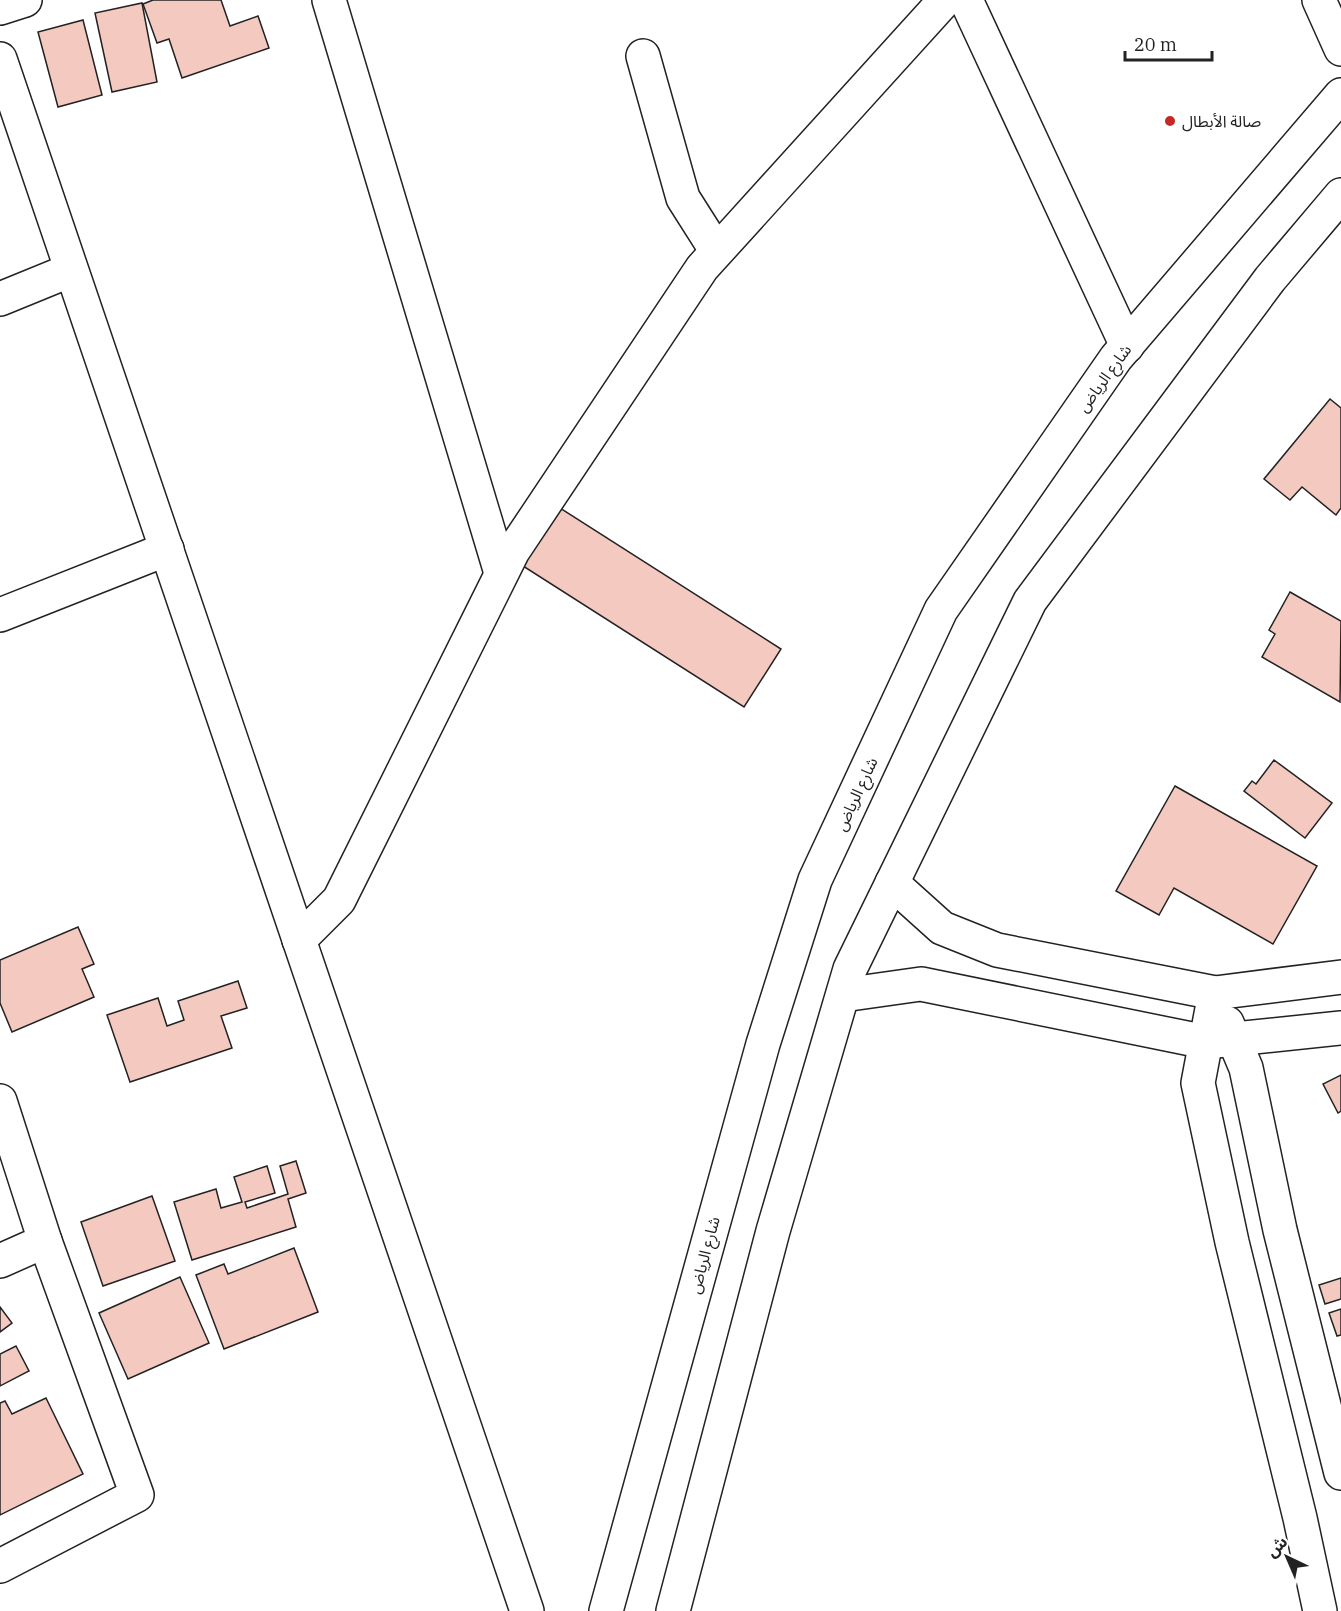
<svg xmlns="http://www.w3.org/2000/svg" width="1341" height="1611" font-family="'IBM Plex Serif','Noto Sans Arabic',serif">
<rect width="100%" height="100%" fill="#fff"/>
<g fill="#f3c9c0" stroke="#222" stroke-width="1.5">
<path d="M153,0H221L230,26L258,16L269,48L182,78L169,39L157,43L143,4Z"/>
<path d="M142,3L157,82L112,92L95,13Z"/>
<path d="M83,20L102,95L58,107L38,32Z"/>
<path d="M1330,399L1341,408V508L1336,515L1302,487L1290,500L1264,479Z"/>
<path d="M549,501L781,649L744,707L512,559Z"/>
<path d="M1290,592L1341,621L1340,702L1262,657L1275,634L1269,630Z"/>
<path d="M1274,760L1332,803L1305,838L1244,791L1252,781L1256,784Z"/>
<path d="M1175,786L1317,866L1273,944L1174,888L1159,915L1116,891Z"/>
<path d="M78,927L94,964L82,969L94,997L12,1032L0,1003V960Z"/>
<path d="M238,981L247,1008L221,1016L232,1048L130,1082L107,1015L158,998L167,1026L184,1020L178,1001Z"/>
<path d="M1341,1075V1111L1338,1113L1323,1084Z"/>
<path d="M296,1161L306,1193L288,1199L296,1227L192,1260L174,1202L216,1189L221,1208L242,1202L234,1177L267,1166L275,1193L245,1202L247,1208L288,1194L280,1166Z"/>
<path d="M152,1196L175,1261L103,1286L81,1222Z"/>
<path d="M294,1248L318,1312L224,1349L196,1275L224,1264L228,1274Z"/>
<path d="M180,1277L209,1343L128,1379L99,1313Z"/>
<path d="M1341,1278V1299L1325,1304L1319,1285Z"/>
<path d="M0,1307L12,1323L0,1332Z"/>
<path d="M1341,1309V1335L1337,1336L1329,1313Z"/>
<path d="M16,1346L29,1371L0,1386V1354Z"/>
<path d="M46,1398L83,1474L0,1515V1403L5,1401L12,1414Z"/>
</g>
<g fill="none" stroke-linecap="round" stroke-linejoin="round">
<g stroke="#222" stroke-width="36">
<g id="minor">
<path d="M329,0L501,573"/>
<path d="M966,0L1127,346"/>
<path d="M1319,0L1341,49"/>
<path d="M0,8L25,0"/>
<path d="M643,56L683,198L716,250"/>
<path d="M0,59L527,1611"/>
<path d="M0,299L71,270"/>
<path d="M0,615L167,549"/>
<path d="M892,883L942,928L997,950L1215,993L1341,977"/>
<path d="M299,940L339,900L513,551L702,268L945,0"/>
<path d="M1215,993L1198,1083L1232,1242L1300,1518L1320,1611"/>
<path d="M843,995L921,984L1206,1042L1341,1028"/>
<path d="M1227,1023L1246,1068L1280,1230L1341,1473"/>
<path d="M0,1101L45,1241L0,1261"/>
<path d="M0,1566L137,1495L45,1241"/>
</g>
</g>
<g stroke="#222" stroke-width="36">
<g id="major">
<path d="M606,1611L763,1044L815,880L941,610L1116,358L1341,95"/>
<path d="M673,1611L773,1231L850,969L1030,601L1270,279L1341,195"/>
</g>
</g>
<use href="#minor" stroke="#fff" stroke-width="33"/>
<use href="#major" stroke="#fff" stroke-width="33"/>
</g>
<circle fill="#c62828" stroke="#fff" stroke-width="2" cx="1170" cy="121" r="6"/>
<g text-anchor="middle" stroke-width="4.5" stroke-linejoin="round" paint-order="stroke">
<g font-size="16" fill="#222" stroke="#fff" text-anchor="start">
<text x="1182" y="127">صالة الأبطال</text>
</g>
<g font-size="16" fill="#222" stroke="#fff">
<text transform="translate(1104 378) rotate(-54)" y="6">شارع الرياض</text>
<text transform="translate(856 794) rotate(-65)" y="6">شارع الرياض</text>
<text transform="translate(704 1255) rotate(-75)" y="6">شارع الرياض</text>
</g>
</g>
<g transform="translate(1287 1557) rotate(316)" stroke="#ffffff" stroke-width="4.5" paint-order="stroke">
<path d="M0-4.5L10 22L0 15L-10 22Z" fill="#222222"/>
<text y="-9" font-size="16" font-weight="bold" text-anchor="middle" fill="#222222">ش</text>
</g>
<path d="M1125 51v9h87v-9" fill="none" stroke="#222222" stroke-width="3"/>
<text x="1134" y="51" font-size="18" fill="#222222" stroke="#ffffff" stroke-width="4.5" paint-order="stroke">20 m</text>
</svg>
